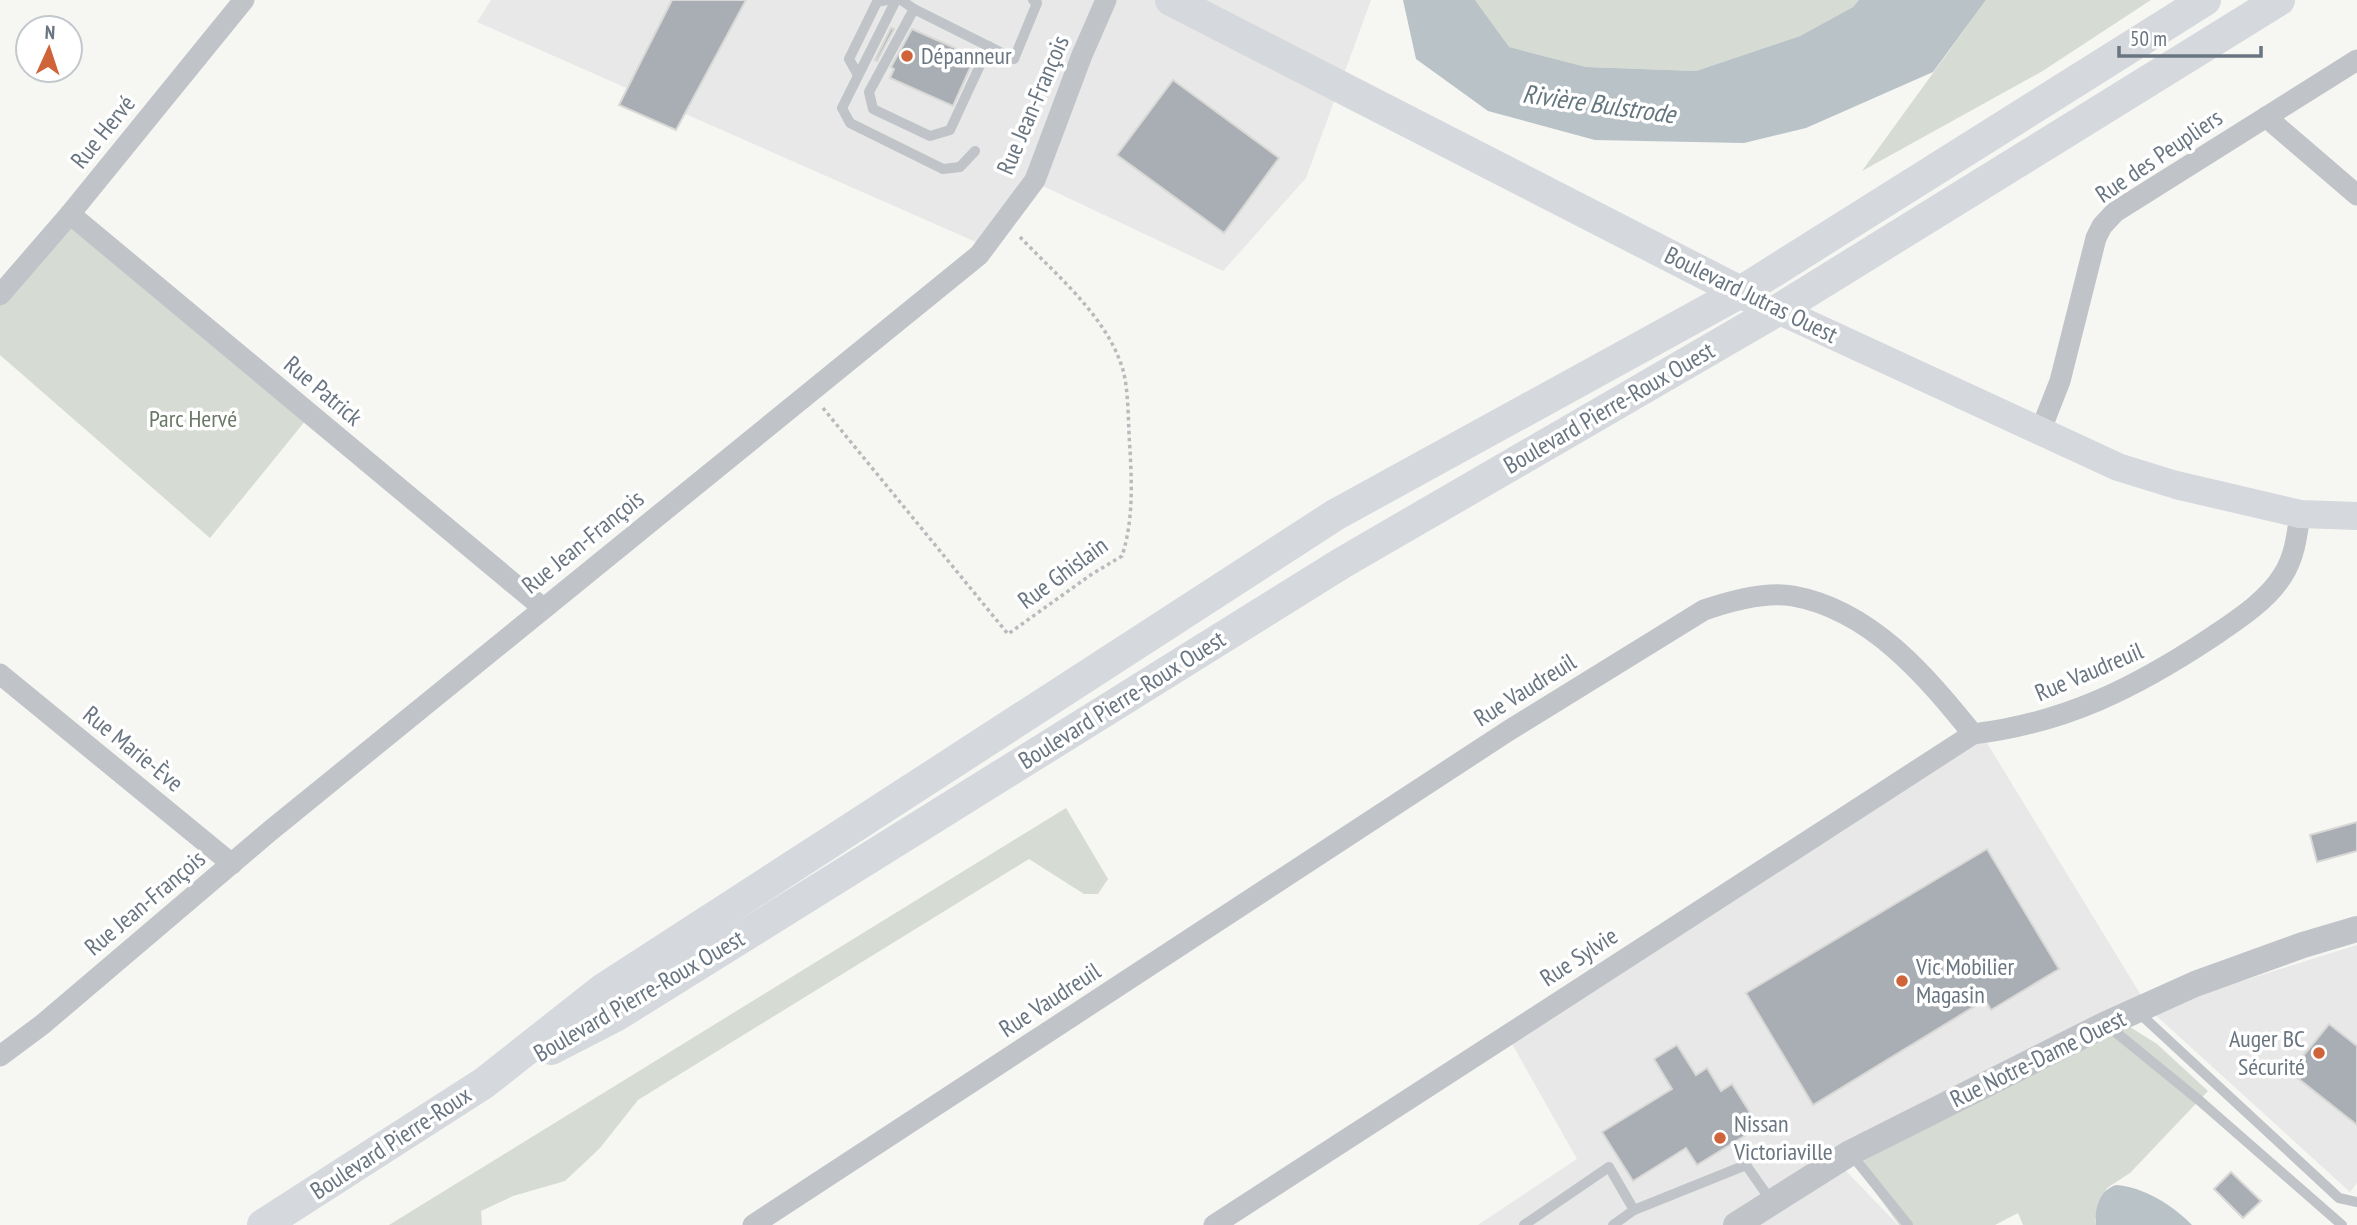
<svg xmlns="http://www.w3.org/2000/svg" width="2357" height="1225" font-family="'PT Sans Narrow',sans-serif">
<rect width="100%" height="100%" fill="#f6f6f3"/>
<g fill="#e7e8e7">
<path d="M491,0H1371L1306,178L1223,271L1026,178L976,242L477,22Z"/>
<path d="M1979,730L2150,1010L2357,945V1183L2350,1192L2150,1010L1845,1170L1898,1225H1478L1577,1159L1511,1042Z"/>
</g>
<g fill="#d6dbd3">
<path d="M1475,0H1859L1853,7L1800,36L1696,71L1586,67L1508,47Z"/>
<path d="M1986,0H2151L2041,72L1862,171Z"/>
<path d="M70,214L310,415L210,538L0,355V295Z"/>
<path d="M1066,808L1108,879L1098,894H1084L1029,859L638,1100L600,1148L565,1181L513,1196L481,1211L482,1225H389Z"/>
<path d="M2130,1027L2157,1044L2208,1091L2130,1173L2107,1188L2095,1220L2096,1225H2023L2018,1213L1995,1225H1899L1856,1165L2017,1077Z"/>
</g>
<g fill="#b9c2c6">
<path d="M1403,0H1475L1509,47L1586,67L1696,71L1800,36L1853,7L1859,0H1986L1933,72L1806,128L1744,143L1595,140L1488,111L1416,59Z"/>
<path d="M2116,1185C2144,1187 2172,1205 2192,1225H2096C2094,1208 2100,1190 2116,1185Z"/>
</g>
<g fill="#a8aeb3" stroke="#d8d8d6" stroke-width="2">
<path d="M672,0H746L676,130L619,105Z"/>
<path d="M891,28L894,29L877,61L875,60Z"/>
<path d="M912,29L975,57L953,106L890,78L894,69L891,67Z"/>
<path d="M1173,80L1279,158L1224,233L1117,155Z"/>
<path d="M2357,822V851L2317,862L2310,835Z"/>
<path d="M1987,849L2059,969L1991,1010L1985,1000L1813,1105L1746,993Z"/>
<path d="M2329,1024L2357,1046V1125L2290,1072Z"/>
<path d="M1677,1045L1696,1075L1707,1068L1721,1091L1732,1084L1759,1127L1697,1165L1686,1148L1633,1181L1602,1132L1672,1089L1654,1059Z"/>
<path d="M2231,1172L2261,1201L2243,1218L2214,1189Z"/>
</g>
<g fill="none" stroke-linecap="round" stroke-linejoin="round">
<path stroke="#b8bbbd" stroke-width="3.5" stroke-dasharray="3.5 3.5" stroke-linecap="butt" d="M823,408L1008,634L1092,574L1122,556C1133,522 1132,486 1130,450C1128,427 1129,391 1123,370C1107,316 1055,274 1018,235"/>
<g stroke="#c0c3c7" stroke-width="10">
<path d="M896,0L842,108L850,123L943,169L960,167L975,151"/>
<path d="M901,0L914,9L1014,59L1037,3L1033,0"/>
<path d="M914,9L869,92L873,109L930,136L950,130L989,46"/>
<path d="M858,75L849,59L877,2L887,0"/>
<path d="M2138,1012L2339,1198L2357,1202"/>
<path d="M2108,1026L2200,1101L2342,1225"/>
<path d="M1851,1154L1908,1225"/>
<path d="M1524,1225L1609,1167L1634,1210"/>
<path d="M1613,1225L1634,1210L1746,1165L1772,1202"/>
</g>
<g stroke="#c0c3c7" stroke-width="21">
<path d="M2266,117L2357,195"/>
<path d="M70,214L543,608"/>
<path d="M0,295L70,214L244,0"/>
<path d="M2040,432L2060,381L2096,238L2102,226L2115,212L2357,60"/>
<path d="M0,674L232,864"/>
<path d="M0,1056L43,1024L270,831L979,255L1035,180L1082,55L1106,0"/>
<path d="M753,1225L1508,731L1704,610C1730,601 1766,591 1793,596C1871,610 1926,676 1973,734C2065,723 2135,688 2212,637C2237,620 2267,601 2283,575C2295,556 2297,535 2300,514"/>
<path d="M1214,1225L1973,734"/>
</g>
<path stroke="#c0c3c7" stroke-width="26" d="M1736,1225L1850,1153L2106,1024L2195,984L2303,945L2357,929"/>
<path stroke="#d5d8dc" stroke-width="28" d="M1778,310L2118,467L2176,485L2300,514L2357,516"/>
<g stroke="#d5d8dc" stroke-width="32">
<path d="M1171,0L1754,299"/>
<path d="M551,1049L617,1015L1342,563L1778,310L2279,0"/>
<path d="M263,1225L484,1083L602,990L1335,515L1739,293L2205,0"/>
</g>
</g>
<g fill="#cf633a" stroke="#fff" stroke-width="2.5">
<circle cx="907" cy="56" r="7"/>
<circle cx="1902" cy="981" r="7"/>
<circle cx="2319" cy="1053" r="7"/>
<circle cx="1720" cy="1138" r="7"/>
</g>
<g text-anchor="middle" stroke-width="7" stroke-linejoin="round" paint-order="stroke">
<g font-size="24" fill="#697581" stroke="#fff" text-anchor="start">
<text x="921" y="64">Dépanneur</text>
<text x="1916" y="975">Vic Mobilier<tspan x="1916" dy="28">Magasin</tspan></text>
<text x="2305" y="1047" text-anchor="end">Auger BC<tspan x="2305" dy="28">Sécurité</tspan></text>
<text x="1734" y="1132">Nissan<tspan x="1734" dy="28">Victoriaville</tspan></text>
</g>
<g font-size="24" fill="#697581" stroke="#fff">
<text transform="translate(1033 105) rotate(-67)" y="8">Rue Jean-François</text>
<text transform="translate(103 132) rotate(-51)" y="8">Rue Hervé</text>
<text transform="translate(2159 156) rotate(-34)" y="8">Rue des Peupliers</text>
<text transform="translate(1751 295) rotate(26)" y="8">Boulevard Jutras Ouest</text>
<text transform="translate(323 391) rotate(40)" y="8">Rue Patrick</text>
<text transform="translate(1609 408) rotate(-30)" y="8">Boulevard Pierre-Roux Ouest</text>
<text transform="translate(583 542) rotate(-39)" y="8">Rue Jean-François</text>
<text transform="translate(1063 573) rotate(-36)" y="8">Rue Ghislain</text>
<text transform="translate(2089 672) rotate(-23)" y="8">Rue Vaudreuil</text>
<text transform="translate(1525 690) rotate(-32)" y="8">Rue Vaudreuil</text>
<text transform="translate(1122 700) rotate(-32)" y="8">Boulevard Pierre-Roux Ouest</text>
<text transform="translate(133 749) rotate(39)" y="8">Rue Marie-Ève</text>
<text transform="translate(145 903) rotate(-40)" y="8">Rue Jean-François</text>
<text transform="translate(1579 957) rotate(-33)" y="8">Rue Sylvie</text>
<text transform="translate(639 996) rotate(-30)" y="8">Boulevard Pierre-Roux Ouest</text>
<text transform="translate(1050 1000) rotate(-33)" y="8">Rue Vaudreuil</text>
<text transform="translate(2038 1059) rotate(-26)" y="8">Rue Notre-Dame Ouest</text>
<text transform="translate(391 1143) rotate(-33)" y="8">Boulevard Pierre-Roux</text>
</g>
<g font-size="24" fill="#6a7967" stroke="#fff">
<text x="193" y="427">Parc Hervé</text>
</g>
<g font-size="26" font-style="italic" fill="#64767d" stroke="#fff">
<text transform="translate(1599 104) rotate(8)" y="9">Rivière Bulstrode</text>
</g>
</g>
<g transform="translate(49 49) rotate(3)"><circle r="33" fill="#ffffff" stroke="#c3c8cd" stroke-width="2"/>
<path d="M0-5L12 26L0 18L-12 26Z" fill="#cf633a"/>
<text y="-10" font-size="19" font-weight="bold" text-anchor="middle" fill="#697581">N</text>
</g>
<path d="M2119 46v10h142v-10" fill="none" stroke="#697581" stroke-width="3.5"/>
<text x="2130" y="46" font-size="21" fill="#697581" stroke="#ffffff" stroke-width="5" paint-order="stroke">50 m</text>
</svg>
